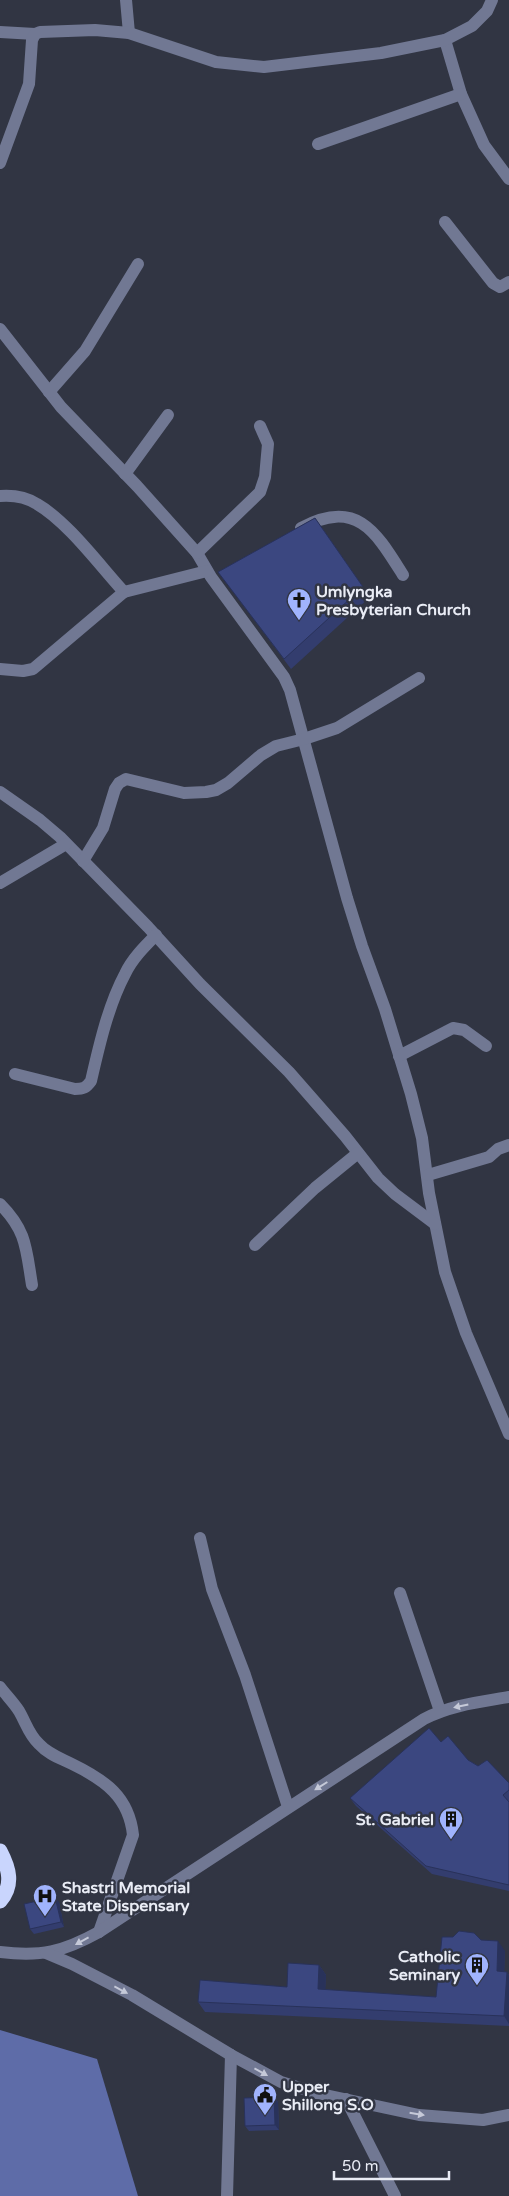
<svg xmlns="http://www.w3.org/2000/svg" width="509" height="2196" font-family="'Varela Round',sans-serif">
<rect width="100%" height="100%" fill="#313543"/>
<path fill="#5e6ca8" d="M0,2030L97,2059L138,2196H0Z"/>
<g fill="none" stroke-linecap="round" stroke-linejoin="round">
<g stroke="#717893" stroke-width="12">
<path d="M126,0L129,33"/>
<path d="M0,32L35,34"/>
<path d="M445,40L461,94L484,145L509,179"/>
<path d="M318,144L461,94"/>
<path d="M0,163L29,84L32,40L35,34L40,32L95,30L129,33L216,62L264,67L381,53L445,40L472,26L487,11L492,0"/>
<path d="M445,222L493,283L500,287L509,282"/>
<path d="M0,329L61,407L137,486L197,553L211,577L284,677L290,690L347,898L362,946L385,1009L411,1094L422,1138L429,1193L445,1272L466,1333L509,1434"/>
<path d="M49,392L85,351L138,264"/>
<path d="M125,474L168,415"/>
<path d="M0,496C13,495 26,497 37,504C68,522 100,566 124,592"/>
<path d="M301,528C357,498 376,532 403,575"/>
<path d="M197,553L260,492L265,477L268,444L260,426"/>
<path d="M0,669L23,671L33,669L124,592L207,571"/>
<path d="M0,792L40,820L60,837L148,927L200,984L289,1072L345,1136L378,1178L395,1194L435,1224"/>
<path d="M83,861L103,828L115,789L119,783L126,779L184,793L206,792L216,790L228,783L261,755L276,746L304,739L337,728L419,678"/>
<path d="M0,883L66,844"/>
<path d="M399,1056L453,1028L464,1030L486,1046"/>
<path d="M15,1074L75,1089C83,1089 86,1088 91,1081C99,1046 108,1006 125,974C132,959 144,947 156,935"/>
<path d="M428,1175L489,1157L498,1149L509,1145"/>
<path d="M0,1204C27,1231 26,1249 32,1285"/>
<path d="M255,1245L315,1188L358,1153"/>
<path d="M200,1538L212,1589L245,1675L288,1807"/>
<path d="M400,1593L440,1711"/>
<path d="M0,1687C6,1695 14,1703 19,1711C26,1723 29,1735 39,1744C48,1754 60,1758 72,1764C105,1780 129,1797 133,1835L99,1932"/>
<path d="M0,1952C41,1957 63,1952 99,1932L424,1719C451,1705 480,1702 509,1697"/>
<path d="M46,1953L72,1964L132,1995L231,2055L281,2082L316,2093L419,2115L483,2120L509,2115"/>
<path d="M346,2099L395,2196"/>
<path d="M227,2196L231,2055"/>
</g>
<path stroke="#c9d5fd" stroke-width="15" d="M0,1851C9,1868 14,1885 0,1901"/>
</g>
<g fill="#333d6e">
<path d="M315,518L370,597L291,669L218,572Z"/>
<path d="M441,1742L468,1760L509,1783V1891L432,1874L356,1806L350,1798Z"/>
<path d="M59,1902L64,1927L34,1934L30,1929Z"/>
<path d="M481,1940L505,1951L504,1972H507L509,1975V2026L205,2012L198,2002L287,1987L319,1965L326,1975L325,1990L436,1997Z"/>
<path d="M274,2097L278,2102L279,2130L249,2131L245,2126Z"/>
</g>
<g fill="#29325a">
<path d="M55,1897L59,1902L64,1927L61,1922Z"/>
<path d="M498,1941L505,1951L504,1981L497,1971Z"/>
<path d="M319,1965L326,1975L325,1999L318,1989Z"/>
<path d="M507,1972L509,1975V2024L504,2016Z"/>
<path d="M274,2097L278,2102L279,2130L275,2125Z"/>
</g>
<g fill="#3b4780" stroke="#29325a">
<path d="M315,518L363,587L284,659L218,572Z"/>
<path d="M429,1728L441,1742L448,1736L468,1760L478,1766L487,1760L509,1783V1790L503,1795L509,1802V1885L426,1866L350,1798Z"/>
<path d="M55,1897L61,1922L30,1929L24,1904Z"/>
<path d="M459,1931L474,1933L481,1940L498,1941L497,1971L507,1972L504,2016L198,2002L200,1980L287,1987L288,1963L319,1965L318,1989L436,1997L442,1937H453Z"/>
<path d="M274,2097L275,2125L245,2126L244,2098Z"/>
</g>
<defs><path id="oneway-solid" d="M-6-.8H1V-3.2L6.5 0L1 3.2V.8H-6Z" transform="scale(1.25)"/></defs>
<g fill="#c5c9d8">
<use href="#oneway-solid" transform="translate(461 1706) rotate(168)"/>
<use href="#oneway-solid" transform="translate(321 1786) rotate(148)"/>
<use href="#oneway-solid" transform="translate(82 1941) rotate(151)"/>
<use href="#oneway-solid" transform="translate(121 1990) rotate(28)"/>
<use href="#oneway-solid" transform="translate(261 2072) rotate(29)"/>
<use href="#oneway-solid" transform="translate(417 2114) rotate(9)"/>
</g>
<defs>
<g id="church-pin" transform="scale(1.25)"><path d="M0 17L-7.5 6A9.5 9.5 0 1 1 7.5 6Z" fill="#a0b3fd" stroke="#313543"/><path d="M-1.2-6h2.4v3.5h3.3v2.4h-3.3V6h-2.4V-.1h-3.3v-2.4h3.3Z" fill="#111"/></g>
<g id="building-pin" transform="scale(1.25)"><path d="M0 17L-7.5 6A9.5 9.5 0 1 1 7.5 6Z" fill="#a0b3fd" stroke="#313543"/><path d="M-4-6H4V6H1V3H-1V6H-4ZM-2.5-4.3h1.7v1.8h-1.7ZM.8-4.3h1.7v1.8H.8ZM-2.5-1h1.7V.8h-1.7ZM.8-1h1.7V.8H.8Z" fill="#111"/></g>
<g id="hospital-pin" transform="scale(1.25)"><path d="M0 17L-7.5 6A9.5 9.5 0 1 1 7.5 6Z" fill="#a0b3fd" stroke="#313543"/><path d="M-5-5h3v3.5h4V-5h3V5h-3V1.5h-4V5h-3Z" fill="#111"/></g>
<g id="civic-pin" transform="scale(1.25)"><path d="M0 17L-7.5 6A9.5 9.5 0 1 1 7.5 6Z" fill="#a0b3fd" stroke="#313543"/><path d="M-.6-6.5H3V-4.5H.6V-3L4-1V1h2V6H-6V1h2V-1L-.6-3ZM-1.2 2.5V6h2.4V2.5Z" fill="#111"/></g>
</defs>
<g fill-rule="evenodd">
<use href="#church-pin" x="299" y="600"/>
<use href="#building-pin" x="451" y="1819"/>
<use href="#hospital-pin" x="45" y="1896"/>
<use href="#building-pin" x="477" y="1965"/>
<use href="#civic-pin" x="265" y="2095"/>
</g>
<g text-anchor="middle" stroke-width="5" stroke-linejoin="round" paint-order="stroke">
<g font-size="16" font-weight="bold" fill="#e9ecf5" stroke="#313543" text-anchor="start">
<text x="316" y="597">Umlyngka<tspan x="316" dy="18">Presbyterian Church</tspan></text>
<text x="434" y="1825" text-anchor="end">St. Gabriel</text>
<text x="62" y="1893">Shastri Memorial<tspan x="62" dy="18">State Dispensary</tspan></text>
<text x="460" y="1962" text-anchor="end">Catholic<tspan x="460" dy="18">Seminary</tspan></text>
<text x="282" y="2092">Upper<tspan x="282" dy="18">Shillong S.O</tspan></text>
</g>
</g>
<path d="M334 2171v8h115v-8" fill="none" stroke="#e9ecf5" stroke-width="2.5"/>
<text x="342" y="2171" font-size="15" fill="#e9ecf5" stroke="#313543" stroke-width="4" paint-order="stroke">50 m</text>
</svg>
